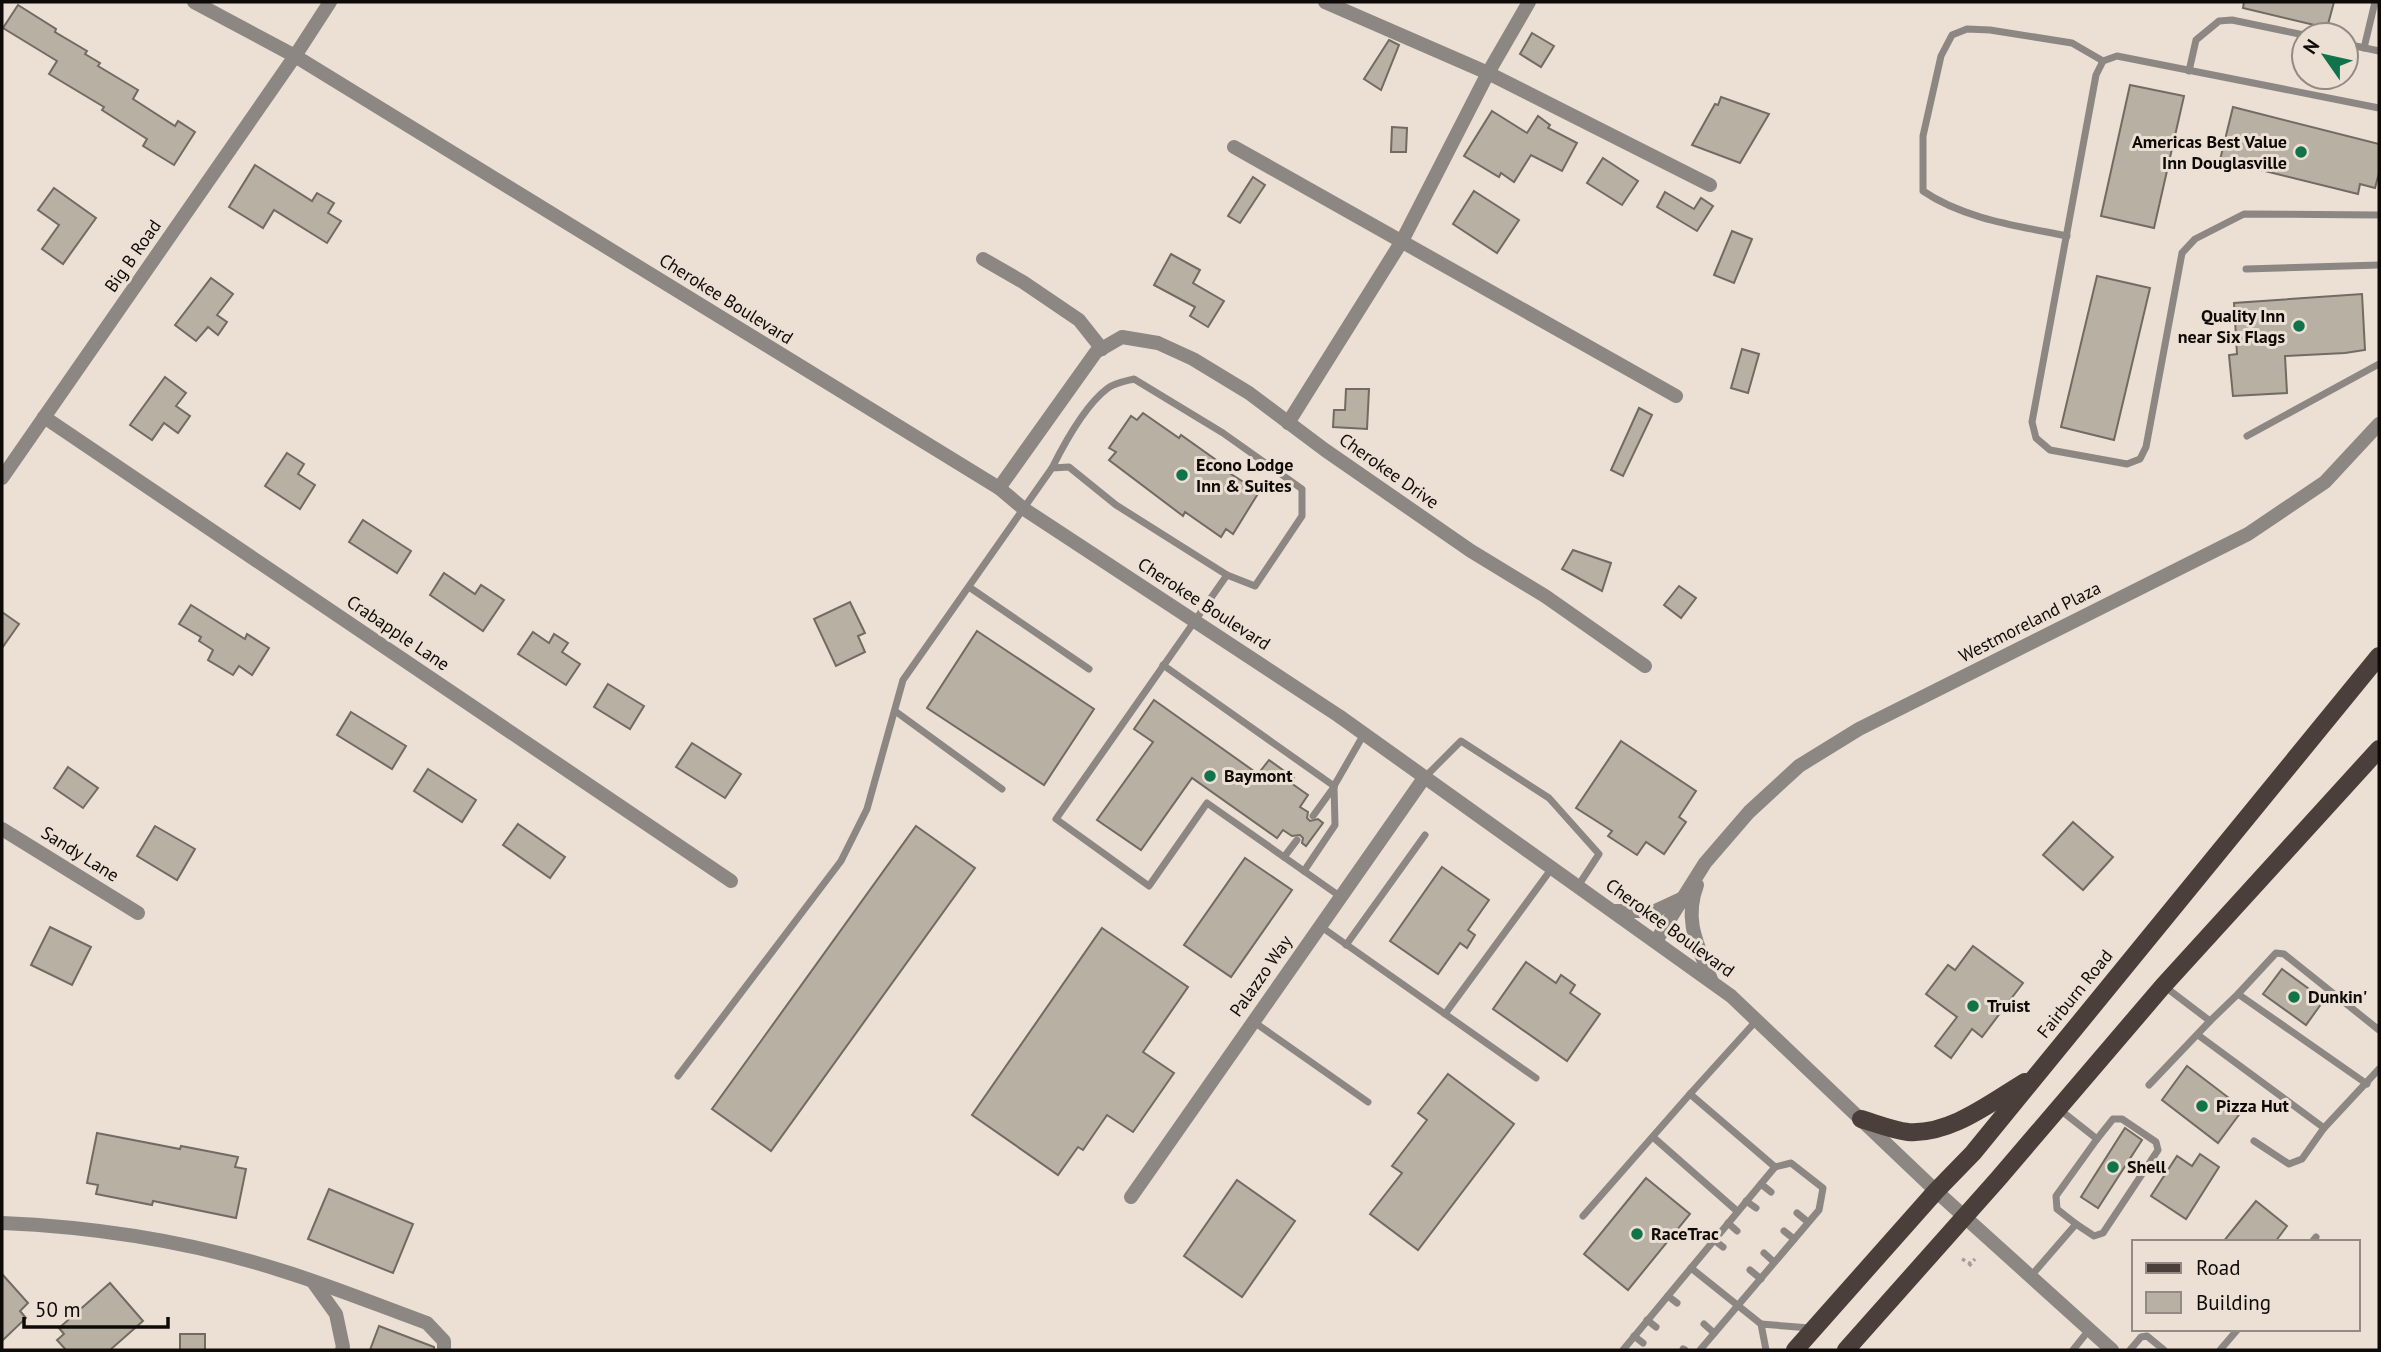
<svg xmlns="http://www.w3.org/2000/svg" width="2381" height="1352" font-family="'PT Sans',sans-serif">
<rect width="100%" height="100%" fill="#ecdfd4"/>
<g fill="#b7b0a3" stroke="#726b5f" stroke-width="2">
<path d="M2244,2H2334L2327,28L2243,8Z"/>
<path d="M18,5L56,29L55,32L87,51L85,54L100,63L98,66L138,90L133,99L175,126L178,121L195,132L174,165L143,146L147,139L102,110L104,107L49,74L57,61L3,28Z"/>
<path d="M1532,33L1554,46L1541,67L1520,54Z"/>
<path d="M1389,40L1399,45L1381,90L1364,79Z"/>
<path d="M2130,85L2184,96L2154,228L2101,216Z"/>
<path d="M1721,97L1769,114L1740,163L1692,145L1715,104L1718,105Z"/>
<path d="M2233,107L2379,144V173L2375,188L2360,184L2358,194L2220,160Z"/>
<path d="M1492,111L1527,133L1538,116L1550,125L1548,128L1577,143L1562,171L1531,155L1514,182L1501,173L1499,177L1464,156Z"/>
<path d="M1392,127L1407,128L1406,152H1391Z"/>
<path d="M1603,158L1638,181L1622,205L1587,183Z"/>
<path d="M255,165L312,201L317,193L334,203L328,213L341,221L327,243L274,210L263,228L229,207Z"/>
<path d="M1253,177L1265,185L1240,223L1228,216Z"/>
<path d="M54,188L96,218L63,264L42,249L59,225L38,210Z"/>
<path d="M1474,191L1519,220L1497,253L1453,224Z"/>
<path d="M1665,192L1694,209L1701,198L1713,206L1697,231L1657,207Z"/>
<path d="M1732,231L1752,239L1734,283L1714,275Z"/>
<path d="M1171,254L1200,270L1193,283L1224,301L1208,327L1190,316L1195,307L1154,285Z"/>
<path d="M2097,276L2150,288L2114,440L2061,427Z"/>
<path d="M211,278L233,294L217,315L227,322L218,335L208,327L196,341L175,325Z"/>
<path d="M2362,294L2365,350L2345,353L2285,356L2287,393L2233,396L2229,355L2237,354L2234,303Z"/>
<path d="M1742,349L1759,354L1748,393L1731,388Z"/>
<path d="M165,377L186,393L176,406L190,416L178,433L164,423L152,440L130,425Z"/>
<path d="M1346,389H1369L1367,429L1333,427L1334,410H1345Z"/>
<path d="M1639,408L1652,415L1623,476L1611,470Z"/>
<path d="M1143,413L1179,438L1181,435L1219,462L1217,465L1259,492L1233,534L1226,529L1221,537L1185,512L1183,516L1109,460L1116,452L1109,448L1131,416L1137,420Z"/>
<path d="M287,453L304,464L298,474L315,485L300,509L265,486Z"/>
<path d="M363,520L411,551L397,573L349,542Z"/>
<path d="M1573,550L1611,563L1602,591L1562,569Z"/>
<path d="M444,573L475,594L481,585L504,600L483,631L430,595Z"/>
<path d="M1679,586L1696,598L1681,618L1664,605Z"/>
<path d="M850,602L865,633L858,636L865,652L836,666L814,619Z"/>
<path d="M191,605L245,639L247,634L269,648L252,675L239,666L233,675L208,660L213,650L199,641L201,637L179,624Z"/>
<path d="M2,612L19,624L2,648Z"/>
<path d="M977,631L1094,709L1044,785L927,708Z"/>
<path d="M533,632L549,643L554,634L568,643L562,652L580,664L566,685L518,654Z"/>
<path d="M608,684L644,706L630,729L594,707Z"/>
<path d="M1154,700L1258,774L1269,760L1294,778L1291,783L1308,795L1300,807L1308,812L1307,818L1310,821L1318,819L1323,823L1306,846L1302,843L1303,838L1300,835L1292,836L1283,830L1277,838L1192,778L1141,850L1097,820L1153,742L1134,729Z"/>
<path d="M351,712L406,746L392,769L337,735Z"/>
<path d="M1621,741L1696,791L1679,817L1686,822L1664,854L1646,842L1637,855L1608,836L1612,831L1576,808Z"/>
<path d="M692,743L741,774L725,798L676,767Z"/>
<path d="M68,767L98,788L83,808L54,788Z"/>
<path d="M428,769L476,800L462,822L414,791Z"/>
<path d="M2073,822L2113,857L2083,890L2043,855Z"/>
<path d="M518,824L565,857L550,878L503,845Z"/>
<path d="M155,826L195,849L177,880L137,856Z"/>
<path d="M916,826L975,868L771,1151L712,1109Z"/>
<path d="M1245,858L1292,890L1231,977L1184,945Z"/>
<path d="M1442,867L1489,900L1468,930L1475,935L1467,948L1460,943L1438,974L1390,941Z"/>
<path d="M50,927L91,947L72,985L31,965Z"/>
<path d="M1102,928L1188,987L1143,1052L1174,1073L1133,1132L1107,1115L1083,1150L1078,1147L1058,1175L972,1115Z"/>
<path d="M1973,946L2023,983L1982,1037L1972,1029L1951,1058L1935,1046L1957,1017L1926,994L1948,965L1955,970Z"/>
<path d="M1526,962L1556,983L1561,975L1575,985L1570,993L1600,1014L1567,1061L1493,1009Z"/>
<path d="M2282,969L2324,1000L2306,1025L2263,994Z"/>
<path d="M2187,1066L2229,1098L2226,1101L2241,1112L2218,1143L2162,1100Z"/>
<path d="M1448,1074L1514,1124L1418,1250L1370,1214L1402,1173L1392,1166L1427,1120L1418,1113Z"/>
<path d="M2125,1128L2142,1140L2098,1208L2081,1197Z"/>
<path d="M97,1133L180,1149L181,1146L238,1157L235,1167L246,1169L236,1218L153,1201L152,1205L96,1194L98,1185L87,1183Z"/>
<path d="M2200,1154L2219,1167L2186,1219L2151,1196L2177,1156L2192,1166Z"/>
<path d="M1646,1178L1690,1214L1628,1290L1584,1254Z"/>
<path d="M1237,1180L1295,1221L1242,1297L1184,1256Z"/>
<path d="M329,1189L413,1224L393,1273L308,1239Z"/>
<path d="M2256,1201L2287,1226L2275,1242H2223Z"/>
<path d="M2,1274L28,1303L20,1311L26,1318L2,1341Z"/>
<path d="M110,1283L143,1321L110,1350H66L57,1340L64,1334L59,1328Z"/>
<path d="M379,1326L434,1347V1350H370Z"/>
<rect x="180" y="1334" width="25" height="16"/>
</g>
<g fill="none" stroke-linecap="round" stroke-linejoin="round">
<g stroke="#a79d95" stroke-width="3.5" stroke-dasharray="3.5 3.5" stroke-linecap="butt">
<path d="M1962,1259L1971,1264"/>
<path d="M1969,1266L1975,1259"/>
</g>
<g stroke="#8d8784" stroke-width="7">
<path d="M2346,44L2379,51"/>
<path d="M2364,48L2375,2"/>
<path d="M2189,71L2196,40L2219,21L2232,20L2304,35"/>
<path d="M2379,108L2117,56L2103,61L2096,75L2032,422L2036,438L2050,450L2127,464L2140,459L2146,447L2182,253L2195,239L2244,214L2379,215"/>
<path d="M2067,236C2018,226 1964,219 1923,191V136L1941,56L1952,35L1967,29L1990,30L2072,43L2103,61"/>
<path d="M2246,269L2379,265"/>
<path d="M2247,436L2379,364"/>
<path d="M1052,468C1065,442 1085,405 1108,388C1115,383 1126,381 1134,379L1223,433L1302,489V516L1255,586L1227,575"/>
<path d="M969,587L1089,669"/>
<path d="M1163,665L1334,786L1364,734"/>
<path d="M895,711L1002,789"/>
<path d="M1425,777L1461,741L1549,798L1599,854L1578,886"/>
<path d="M1313,816L1334,787"/>
<path d="M1284,857L1297,840"/>
<path d="M1304,871L1335,825L1334,786"/>
<path d="M1320,926L1445,1014L1552,868"/>
<path d="M1346,945L1425,835"/>
<path d="M2238,994L2367,1084"/>
<path d="M1445,1014L1536,1078"/>
<path d="M1756,1021L1690,1094L1775,1167L1691,1268L1761,1324"/>
<path d="M2210,1021L2238,994L2276,953L2284,954L2379,1030"/>
<path d="M1254,1022L1368,1102"/>
<path d="M2198,1035L2324,1128L2302,1159L2289,1164L2254,1141"/>
<path d="M678,1076L841,861L867,809L903,680L1052,468L1069,467L1116,505L1227,575L1056,819L1149,886L1207,803L1341,897"/>
<path d="M2149,1085L2210,1021L2164,986"/>
<path d="M2324,1128L2379,1069"/>
<path d="M1653,1137L1737,1211"/>
<path d="M1761,1184L1771,1192"/>
<path d="M1746,1201L1756,1208"/>
<path d="M1797,1213L1808,1222"/>
<path d="M1583,1216L1690,1094"/>
<path d="M1728,1223L1737,1231"/>
<path d="M2076,1224L2057,1209L2056,1196L2097,1139"/>
<path d="M1784,1231L1794,1239"/>
<path d="M1714,1240L1723,1247"/>
<path d="M2312,1242L2316,1237"/>
<path d="M1764,1253L1774,1262"/>
<path d="M1750,1270L1761,1279"/>
<path d="M2031,1276L2076,1224L2094,1236L2103,1233L2158,1150L2156,1142L2122,1119H2113L2097,1139L2059,1109"/>
<path d="M1668,1296L1677,1303"/>
<path d="M1647,1320L1656,1327"/>
<path d="M1704,1324L1714,1333"/>
<path d="M1634,1336L1643,1343"/>
<path d="M1683,1349L1685,1350"/>
<path d="M1623,1350L1691,1268"/>
<path d="M1700,1350L1819,1210L1823,1188L1791,1163L1775,1167"/>
<path d="M1766,1350L1761,1324L1810,1328"/>
<path d="M2073,1350L2089,1330"/>
<path d="M2130,1350L2141,1337L2147,1336L2164,1350"/>
<path d="M2220,1350L2238,1329"/>
</g>
<g stroke="#8d8784" stroke-width="14">
<path d="M194,2L295,56L999,488L1024,509L1339,716L1731,996L1936,1191L2112,1350"/>
<path d="M1325,2L1488,73L1710,185"/>
<path d="M1234,147L1676,396"/>
<path d="M983,259L1023,282L1079,320L1102,349"/>
<path d="M44,417L731,881"/>
<path d="M1288,423L1402,241L1488,73L1529,2"/>
<path d="M2,478L295,56L330,2"/>
<path d="M999,488L1096,352L1122,337L1158,343L1193,359L1249,393L1325,450L1471,551L1545,596L1645,666"/>
<path d="M2,829L138,913"/>
<path d="M1697,885C1683,922 1699,947 1712,982"/>
<path d="M1615,911H1655L1683,898"/>
<path d="M1656,941L1705,863L1749,812L1799,766L1859,729L2248,534L2325,482L2379,424"/>
<path d="M1131,1197L1424,778"/>
<path d="M2,1223C98,1227 194,1242 286,1272C334,1287 380,1306 427,1323L444,1341V1350"/>
<path d="M313,1282L336,1314L343,1347L342,1350"/>
</g>
<g stroke="#4a3f3a" stroke-width="18">
<path d="M1861,1119C1875,1123 1892,1130 1908,1132C1950,1135 1990,1103 2025,1082"/>
<path d="M1795,1350L1936,1191L1973,1153L2379,656"/>
<path d="M1846,1350L1998,1179L2163,986L2379,749"/>
</g>
</g>
<g fill="#11734a" stroke="#ecdfd4" stroke-width="2.5">
<circle cx="2301" cy="152" r="7"/>
<circle cx="2299" cy="326" r="7"/>
<circle cx="1182" cy="475" r="7"/>
<circle cx="1210" cy="776" r="7"/>
<circle cx="2294" cy="997" r="7"/>
<circle cx="1973" cy="1006" r="7"/>
<circle cx="2202" cy="1106" r="7"/>
<circle cx="2113" cy="1167" r="7"/>
<circle cx="1637" cy="1234" r="7"/>
</g>
<g text-anchor="middle" stroke-width="6" stroke-linejoin="round" paint-order="stroke">
<g font-size="18" font-weight="bold" fill="#0e0a07" stroke="#ecdfd4" text-anchor="start">
<text x="2287" y="148" text-anchor="end">Americas Best Value<tspan x="2287" dy="21">Inn Douglasville</tspan></text>
<text x="2285" y="322" text-anchor="end">Quality Inn<tspan x="2285" dy="21">near Six Flags</tspan></text>
<text x="1196" y="471">Econo Lodge<tspan x="1196" dy="21">Inn &amp; Suites</tspan></text>
<text x="1224" y="782">Baymont</text>
<text x="2308" y="1003">Dunkin'</text>
<text x="1987" y="1012">Truist</text>
<text x="2216" y="1112">Pizza Hut</text>
<text x="2127" y="1173">Shell</text>
<text x="1651" y="1240">RaceTrac</text>
</g>
<g font-size="18" fill="#0e0a07" stroke="#ecdfd4">
<text transform="translate(133 256) rotate(-55)" y="6">Big B Road</text>
<text transform="translate(726 299) rotate(32)" y="6">Cherokee Boulevard</text>
<text transform="translate(1389 471) rotate(35)" y="6">Cherokee Drive</text>
<text transform="translate(1204 604) rotate(33)" y="6">Cherokee Boulevard</text>
<text transform="translate(2030 622) rotate(-27)" y="6">Westmoreland Plaza</text>
<text transform="translate(398 633) rotate(34)" y="6">Crabapple Lane</text>
<text transform="translate(80 854) rotate(32)" y="6">Sandy Lane</text>
<text transform="translate(1670 928) rotate(36)" y="6">Cherokee Boulevard</text>
<text transform="translate(1261 976) rotate(-55)" y="6">Palazzo Way</text>
<text transform="translate(2075 994) rotate(-51)" y="6">Fairburn Road</text>
</g>
</g>
<rect width="2381" height="1352" fill="none" stroke="#0e0a07" stroke-width="7"/>
<rect x="2132" y="1240" width="228" height="91" fill="#ecdfd4" stroke="#938a82" stroke-width="2"/>
<rect x="2146" y="1263" width="35" height="10" fill="#4a3f3a" stroke="#938a82" stroke-width="2"/>
<text x="2196" y="1275" font-size="21" fill="#0e0a07">Road</text>
<rect x="2146" y="1292" width="35" height="21" fill="#b7b0a3" stroke="#938a82" stroke-width="2"/>
<text x="2196" y="1310" font-size="21" fill="#0e0a07">Building</text>
<g transform="translate(2325 56) rotate(304)"><circle r="33" fill="#ecdfd4" stroke="#938a82" stroke-width="2"/>
<path d="M0-5L12 26L0 18L-12 26Z" fill="#11734a"/>
<text y="-10" font-size="19" font-weight="bold" text-anchor="middle" fill="#0e0a07">N</text>
</g>
<path d="M24 1317v10h144v-10" fill="none" stroke="#0e0a07" stroke-width="3.5"/>
<text x="35" y="1317" font-size="21" fill="#0e0a07" stroke="#ecdfd4" stroke-width="5" paint-order="stroke">50 m</text>
</svg>
